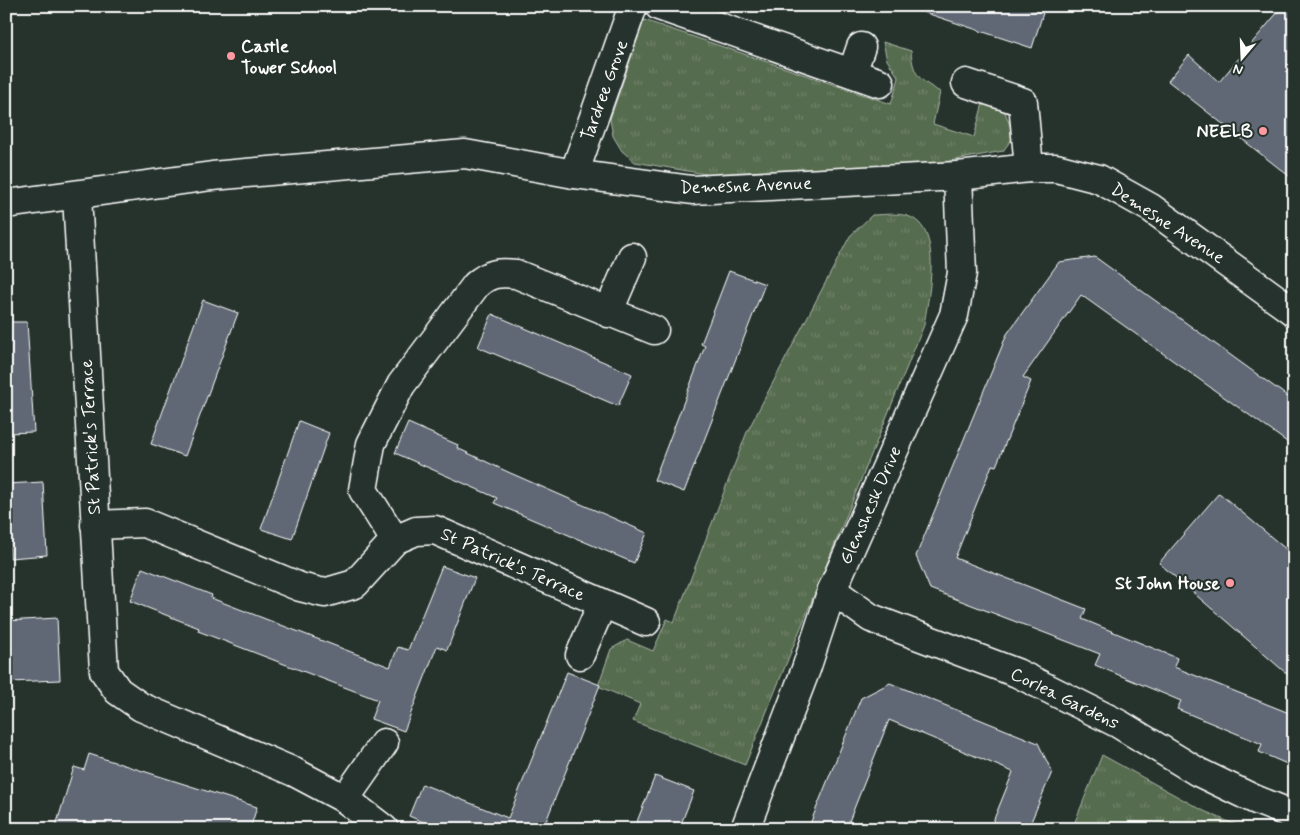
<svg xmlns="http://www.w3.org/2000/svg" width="1300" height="835" font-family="Mynerve,sans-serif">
<defs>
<pattern id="grass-tufts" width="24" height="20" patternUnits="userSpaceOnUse" patternTransform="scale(1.25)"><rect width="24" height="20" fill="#576c4f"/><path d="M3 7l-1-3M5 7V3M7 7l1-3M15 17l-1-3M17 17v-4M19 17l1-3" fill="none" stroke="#708269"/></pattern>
</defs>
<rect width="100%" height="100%" fill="#26332d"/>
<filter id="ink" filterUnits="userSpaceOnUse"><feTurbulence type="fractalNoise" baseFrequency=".02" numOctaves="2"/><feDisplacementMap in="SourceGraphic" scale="10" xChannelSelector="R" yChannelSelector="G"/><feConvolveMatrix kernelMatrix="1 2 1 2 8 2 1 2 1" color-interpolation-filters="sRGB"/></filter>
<g filter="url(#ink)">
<g fill="url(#grass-tufts)" stroke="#abb6a7">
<path d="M644,20L891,104L899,78L887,60L883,42L911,51C913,76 920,80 940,92L933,124L974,137L983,103L1005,112L1014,136L1003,151L939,163L711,175L635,162L622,151L613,136L610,119Z"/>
<path d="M872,215C882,215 893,213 903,215C946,222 928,298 924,325L745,765L633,721L640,704L598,686L611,649L627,640L653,651L667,619L674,622L747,432L850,236Z"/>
<path d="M1102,755L1204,811L1245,829H1072Z"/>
</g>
<g fill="#606875" stroke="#fff">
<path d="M921,6H1021L1043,13L1032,48L920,11Z"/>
<path d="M1283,6H1294V180L1168,81L1189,55L1219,82Z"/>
<path d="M1095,257L1294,401V447L1081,295L1023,377L1031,381L996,466L992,465L955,558L1086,609L1082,619L1177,658L1174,667L1294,715V767L1259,752L1262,744L1177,709L1181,701L1095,665L1100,654L930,589L916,556L1007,334L1059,262Z"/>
<path d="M729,271L765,284L684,492L654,480L705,346L701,344Z"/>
<path d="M203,300L238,313L185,456L151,444Z"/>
<path d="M492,314L632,374L618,406L478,347Z"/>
<path d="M6,322H27L34,432L6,433Z"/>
<path d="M299,421L329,433L292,539L261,529Z"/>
<path d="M408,423L458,445L457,448L508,472L647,533L634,563L494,503L497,498L395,453Z"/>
<path d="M43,482L47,555L10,558L6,484Z"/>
<path d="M1219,493L1294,556V680L1159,563Z"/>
<path d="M442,566L475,578L447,650L437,646L404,731L371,719L378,700L198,631L199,628L130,601L142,568L212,595L211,598L390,667L398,647L408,650Z"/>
<path d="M57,618L60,680L9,682L6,621Z"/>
<path d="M567,672L600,685L543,829H440L409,816L422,784L508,818Z"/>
<path d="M890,683L1038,743L1052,772L1028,829H990L1013,772L889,720L846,829H808L861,698Z"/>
<path d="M89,754L257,807L250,829H55L74,767L84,770Z"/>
<path d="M655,776L694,791L679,829H634Z"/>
</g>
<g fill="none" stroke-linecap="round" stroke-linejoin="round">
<g stroke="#fff" stroke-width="31">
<g id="minor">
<path d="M659,6L880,83"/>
<path d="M852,73L861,47"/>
<path d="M966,83L1023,102L1029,168"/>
<path d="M574,174L633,6"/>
<path d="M77,196L104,671L118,691L141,707L294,772L345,799L384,829"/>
<path d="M6,204L212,176L465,154L574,174L692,190L958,176L1029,168H1056L1099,179L1151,208L1294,312"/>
<path d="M608,313L632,257"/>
<path d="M95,525L145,523L300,587L324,593L355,584L395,540L416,531L435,530L646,622"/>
<path d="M395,540L363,490L371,444L401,385L476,285C489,273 499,272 516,274L654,330"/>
<path d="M832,590L871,618L1017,673L1119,724L1198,772L1254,799L1294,815"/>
<path d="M580,655L602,604"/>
<path d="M345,799L384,743"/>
<path d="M745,829L806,669L832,590L954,315L962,273L958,176"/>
</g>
</g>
<use href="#minor" stroke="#26332d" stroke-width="28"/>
</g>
</g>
<g fill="#ff9aa2" stroke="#26332d" stroke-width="2">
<circle cx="231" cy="56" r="5"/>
<circle cx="1263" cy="131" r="5"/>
<circle cx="1230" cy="583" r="5"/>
</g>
<g text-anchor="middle" stroke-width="4" stroke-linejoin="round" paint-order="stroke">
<g font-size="18" font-weight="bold" fill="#fff" stroke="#26332d" text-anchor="end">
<text x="241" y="52" text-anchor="start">Castle<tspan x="241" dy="21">Tower School</tspan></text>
<text x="1253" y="137">NEELB</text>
<text x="1220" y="589">St John House</text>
</g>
<g font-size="18" fill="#fff" stroke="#26332d">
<text transform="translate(604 90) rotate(-70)" y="6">Tardree Grove</text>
<text transform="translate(746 185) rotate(-2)" y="6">Demesne Avenue</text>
<text transform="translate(1168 223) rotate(33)" y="6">Demesne Avenue</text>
<text transform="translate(90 437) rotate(-93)" y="6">St Patrick's Terrace</text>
<text transform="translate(870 505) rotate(-66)" y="6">Glenshesk Drive</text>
<text transform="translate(513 564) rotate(24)" y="6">St Patrick's Terrace</text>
<text transform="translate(1065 698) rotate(26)" y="6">Corlea Gardens</text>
</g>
</g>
<rect width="1300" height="835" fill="none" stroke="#26332d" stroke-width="25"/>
<rect x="12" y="12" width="1275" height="810" fill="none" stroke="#fff" stroke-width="2" filter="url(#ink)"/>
<g transform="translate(1242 58) rotate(199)" stroke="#26332d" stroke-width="4" paint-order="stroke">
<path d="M0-4L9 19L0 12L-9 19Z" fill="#ffffff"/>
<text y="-8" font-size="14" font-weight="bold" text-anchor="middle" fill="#ffffff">N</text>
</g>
</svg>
